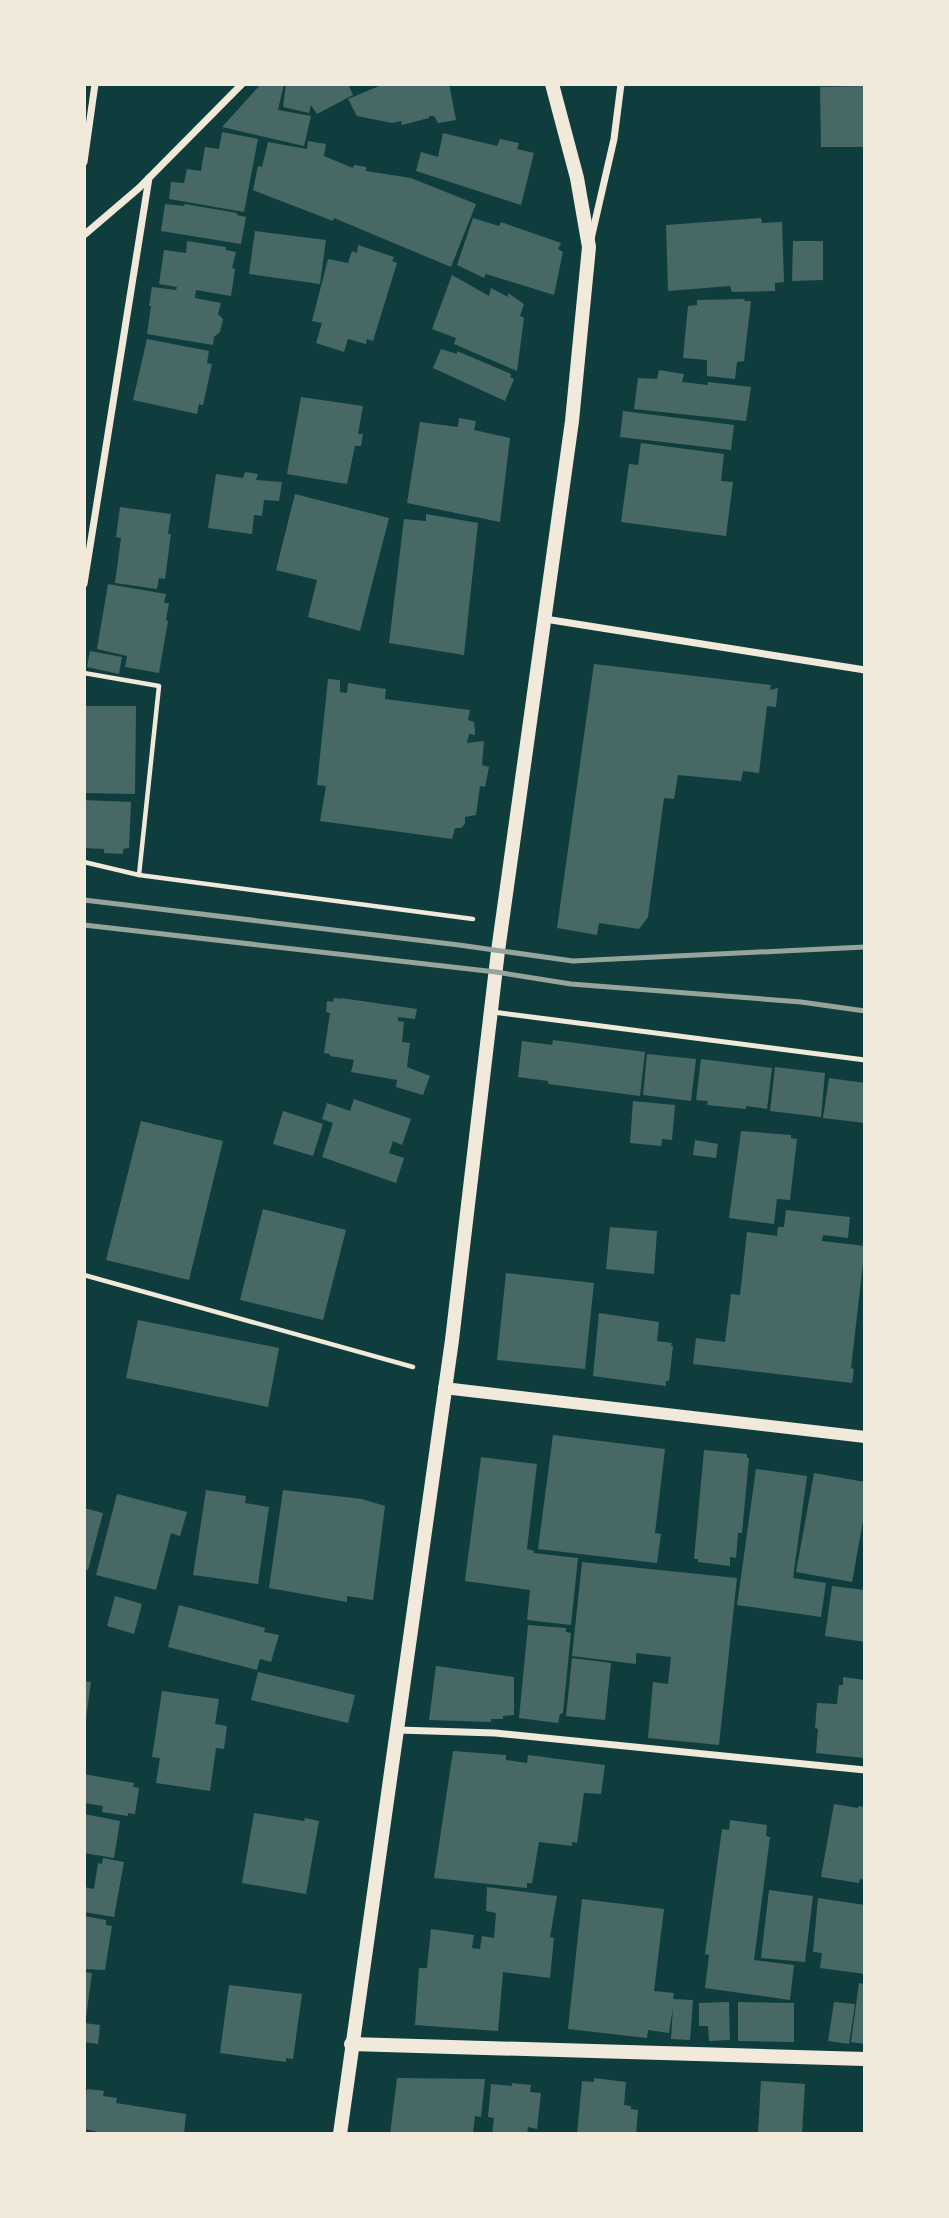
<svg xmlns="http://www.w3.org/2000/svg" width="949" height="2218" font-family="'Work Sans',sans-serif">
<rect width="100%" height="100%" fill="#0f3d3e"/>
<g fill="#486865">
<path d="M261,84H284L278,110L311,116L304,146L222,127Z"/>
<path d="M286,84H348L353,95L317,114L311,105L309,113L283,107Z"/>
<path d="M384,84H449L456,120L438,123L434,116H429V118L402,125L401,121L392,123L357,116L348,99Z"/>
<path d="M865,86V147H821L820,87Z"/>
<path d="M222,132L258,139L244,212L169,199L171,182L184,183L187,169L201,171L205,147L219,149Z"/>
<path d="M443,133L497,146L500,139L519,143L517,149L534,153L521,205L416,171L421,152L438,157Z"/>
<path d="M308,141L326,144L324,156L353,168L354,165L366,167V171L411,178L476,204L451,267L334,218L333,221L253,190L258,166L262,167L268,142L307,149Z"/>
<path d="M165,204L184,206L185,204L237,213V215L246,217L241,244L161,231Z"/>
<path d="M473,218L499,226L501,222L561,243L558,249L563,252L554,295L486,274L484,278L457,265Z"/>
<path d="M761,218L762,223L782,222L784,282L775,283V291L732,292L730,286L668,291L666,225Z"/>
<path d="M255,231L326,240L320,284L249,274Z"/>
<path d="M187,241L226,247V250L236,252L232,268L235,269L231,296L196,290L195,298L221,303L218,314L223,319L220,332L214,337L213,345L147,334L151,306H149L152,287L176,290L177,287L159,284L164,250L186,253Z"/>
<path d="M793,241H823V280L792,281Z"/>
<path d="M358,245L394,257L392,261L397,263L373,341L367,339L366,344L348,339L344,352L316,343L322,323L312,321L328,259L348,263L352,251L357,253Z"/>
<path d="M452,275L489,296L491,288L508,297V293L524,304L520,316L524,318L517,371L454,344L456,338L432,329Z"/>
<path d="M745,299L744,301H751L744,361L737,362L735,379L707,376V360L683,358L688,306L697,305V300Z"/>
<path d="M147,339L209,351L207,363L212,364L203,405L199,404L197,414L133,400Z"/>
<path d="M441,349L457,354V351L511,374L510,377L514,379L505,401L433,368Z"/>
<path d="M659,370L684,374L682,382L708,385V382L751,387L746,421L634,409L638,378L657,379Z"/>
<path d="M301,397L363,406L358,434H363L361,446H355L347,484L287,474Z"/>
<path d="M623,411L734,425L731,450L620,437Z"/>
<path d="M459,418L476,421L474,430L510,438L500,522L407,503L420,422L458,427Z"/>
<path d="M641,443L724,454L721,481L733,482L726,536L621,522L629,464L638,465Z"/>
<path d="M245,472L258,474L256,480L282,482L279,501L264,500L262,516L254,515L252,534L208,528L216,474L243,478Z"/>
<path d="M295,494L389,518L360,631L308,617L317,580L276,570Z"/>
<path d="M120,507L171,514L168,534H171L165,579L159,578L157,589L115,583L121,538L116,537Z"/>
<path d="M426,514L478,523L464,655L389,643L404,519L426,521Z"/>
<path d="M108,584L166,594L164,603H169L166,620L168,621L159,673L125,667L127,656L97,649Z"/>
<path d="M90,651L122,657L119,674L87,667Z"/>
<path d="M594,664L771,685L770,690L778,688L776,707L767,706L759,773L743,771L741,781L678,775L674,799L664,798L648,917L639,929L599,923L597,935L557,928Z"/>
<path d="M328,679L340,680V692L347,693L348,683L386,689L385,699L470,710L468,720L474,722L475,731V735L469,734L467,743L484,741L482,765L489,767L485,787L480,786L476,815L465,817V824L461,828H455L452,839L320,821L326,786L317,785Z"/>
<path d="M84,706H136L135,794L84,793Z"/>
<path d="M84,800L131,802L129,848L123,849V854L104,853V849L84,848Z"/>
<path d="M334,998L341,999V998L417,1009L415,1019L398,1017V1021L404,1022L402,1042L410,1043L407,1067L430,1076L423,1095L396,1087L397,1080L351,1072L354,1060L330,1056V1054L324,1053L330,1013L326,1012L327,1001L333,1002Z"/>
<path d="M553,1040L645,1052L640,1096L548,1084V1081L518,1077L522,1041L552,1045Z"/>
<path d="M647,1054L696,1059L691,1101L643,1095Z"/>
<path d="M701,1059L772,1068L767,1109L746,1106V1109L707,1105L708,1101L696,1100Z"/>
<path d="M775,1067L825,1073L821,1117L770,1111Z"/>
<path d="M829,1078L865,1083V1123L823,1118Z"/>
<path d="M354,1099L411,1119L402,1145L393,1141L389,1153L404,1158L396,1183L322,1157L333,1123L322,1119L327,1103L350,1111Z"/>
<path d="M633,1101L675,1105L672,1140L662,1139L661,1146L630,1143Z"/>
<path d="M283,1111L323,1124L313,1156L273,1144Z"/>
<path d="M141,1121L223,1141L189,1280L106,1260Z"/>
<path d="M741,1131L791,1135V1138L797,1139L790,1200L777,1199L774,1224L729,1218Z"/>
<path d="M695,1140L718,1144L716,1158L693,1155Z"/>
<path d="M263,1209L346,1230L323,1320L240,1300Z"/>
<path d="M786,1210L850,1217L848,1238L823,1235L822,1241L865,1246L851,1368L854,1369L852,1383L693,1364L696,1338L725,1342L731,1294L740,1295L747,1232L777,1236L778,1227H784Z"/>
<path d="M610,1227L657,1231L654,1274L606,1269Z"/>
<path d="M506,1273L594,1283L585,1369L497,1360Z"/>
<path d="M599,1313L659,1322L657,1341L672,1343L671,1346H673L669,1381H666V1386L593,1376Z"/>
<path d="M138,1320L279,1348L268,1407L126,1378Z"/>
<path d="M553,1435L665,1449L655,1533L661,1534L657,1563L538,1549Z"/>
<path d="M704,1450L747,1454V1458H749L742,1533H738L736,1558L730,1557V1566L698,1562V1559H694Z"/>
<path d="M481,1457L537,1464L527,1549L534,1551V1553L578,1558L571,1625L527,1620L530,1590L465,1581Z"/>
<path d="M756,1469L807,1476L793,1578L826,1583L821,1617L737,1605Z"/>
<path d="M814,1473L865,1482V1510L852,1582L796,1572Z"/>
<path d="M206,1490L246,1496L245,1503L269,1507L258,1584L193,1575Z"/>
<path d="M283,1490L362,1499L385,1506L373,1600L347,1596V1602L269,1588Z"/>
<path d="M117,1494L187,1512L180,1536L171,1533L156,1590L96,1575Z"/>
<path d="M84,1508L103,1513L88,1570L84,1569Z"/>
<path d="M582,1562L737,1578L719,1745L648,1738L653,1682L668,1684L671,1657L636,1653V1664L572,1656Z"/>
<path d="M832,1586L865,1590V1642L825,1636Z"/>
<path d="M115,1596L142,1604L134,1634L107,1626Z"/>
<path d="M179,1605L265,1628L264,1632L279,1635L271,1662L260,1659L257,1670L168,1647Z"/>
<path d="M528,1625L566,1628V1632L571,1633L563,1713L560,1714L558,1723L519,1718Z"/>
<path d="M572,1658L611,1663L605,1720L566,1716Z"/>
<path d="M436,1666L514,1677V1715L503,1716V1719H491V1722L429,1720Z"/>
<path d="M258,1672L355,1695L348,1723L251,1700Z"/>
<path d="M843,1677L865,1680V1758L816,1753L818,1729L815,1728L817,1703L837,1704L839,1685H843Z"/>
<path d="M84,1681L91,1682L86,1718L84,1717Z"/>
<path d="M162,1691L219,1699L215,1724L227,1726L224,1749L216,1748L210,1791L156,1783L160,1758L152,1757Z"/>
<path d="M453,1751L506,1755V1760L527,1763L528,1755L605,1765L601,1794L584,1793L577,1843L572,1842V1846L539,1842L532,1883H527V1888L434,1878Z"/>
<path d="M84,1774L134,1783L133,1787L139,1788L135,1814L128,1813V1816L102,1812L103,1806L84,1803Z"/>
<path d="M834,1804L858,1808V1806L865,1807V1880L860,1879L859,1883L821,1877Z"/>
<path d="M254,1813L304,1821L305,1818L319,1821L306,1894L242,1883Z"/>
<path d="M84,1814L120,1821L114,1858L84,1853Z"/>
<path d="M730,1820L767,1825L766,1836L770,1837L754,1960L794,1965L790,2000L705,1988L709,1955L705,1954L722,1829L729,1830Z"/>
<path d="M103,1858L124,1862L114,1917L84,1912V1887L94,1889L98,1863L102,1864Z"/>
<path d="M487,1887L557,1896L550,1937L554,1938L550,1978L503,1972L498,2031L415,2025L419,1968H427L431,1929L474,1935L472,1948L480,1949L482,1936L494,1938L496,1913L486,1911Z"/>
<path d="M769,1890L813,1896L805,1962L761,1958Z"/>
<path d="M818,1898L865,1905V1974L820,1968L822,1953L813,1952Z"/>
<path d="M582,1899L664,1909L654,1991L674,1993L673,1999L693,2000L690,2040L671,2039L673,2007L669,2033L648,2030L647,2038L568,2029Z"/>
<path d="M84,1916L106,1920V1925L112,1926L105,1970L84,1969Z"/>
<path d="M84,1972L92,1973L86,2018H84Z"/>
<path d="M859,1983L865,1984V2044L851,2042Z"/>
<path d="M229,1985L302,1994L293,2059L286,2058V2062L220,2053Z"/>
<path d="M729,2002L730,2040L709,2041L708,2026H699V2003Z"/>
<path d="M738,2002L794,2003V2042L738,2041Z"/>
<path d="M834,2002L855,2004L849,2044L828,2041Z"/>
<path d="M84,2023L100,2025L98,2044L84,2042Z"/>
<path d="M397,2078L485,2079L481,2117L475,2116L473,2134H390Z"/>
<path d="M594,2078L626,2082L624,2105L631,2106V2109L638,2110L636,2134H577L582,2081L594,2082Z"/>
<path d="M761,2081L805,2084L802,2134H758Z"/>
<path d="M512,2083L531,2085L530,2092L541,2093L537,2129L528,2127L527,2134H492L494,2118L488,2117L491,2084L512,2086Z"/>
<path d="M87,2089L104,2091L103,2096L117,2098L116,2103L186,2114L184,2134H108L84,2129V2108Z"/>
</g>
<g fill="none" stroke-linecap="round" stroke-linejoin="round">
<g stroke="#f1e9da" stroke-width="4.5">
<path d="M84,673L159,686L139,875"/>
<path d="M84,862L139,875L473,919"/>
<path d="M84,1275L413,1367"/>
</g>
<path stroke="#f1e9da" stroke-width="5" d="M493,1012L865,1060"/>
<g stroke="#f1e9da" stroke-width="7">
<path d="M84,162L95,84"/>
<path d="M84,235L139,188L242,84"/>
<path d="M591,239L614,139L621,84"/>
<path d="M84,584L149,178"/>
<path d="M545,619L865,670"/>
<path d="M398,1730L495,1733L865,1770"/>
</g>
<path stroke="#f1e9da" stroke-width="12" d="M444,1388L865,1437"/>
<g stroke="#f1e9da" stroke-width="14">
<path d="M351,2044L865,2059"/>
<path d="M340,2134L452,1340L498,951L572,421L589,247L577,178L552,84"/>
</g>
<g stroke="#97a49c" stroke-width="5">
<path d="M84,900L459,945L573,961L865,947"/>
<path d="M84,925L496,972L571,984L801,1002L865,1011"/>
</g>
</g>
<rect width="949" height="2218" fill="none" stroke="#f1e9da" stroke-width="172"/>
</svg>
